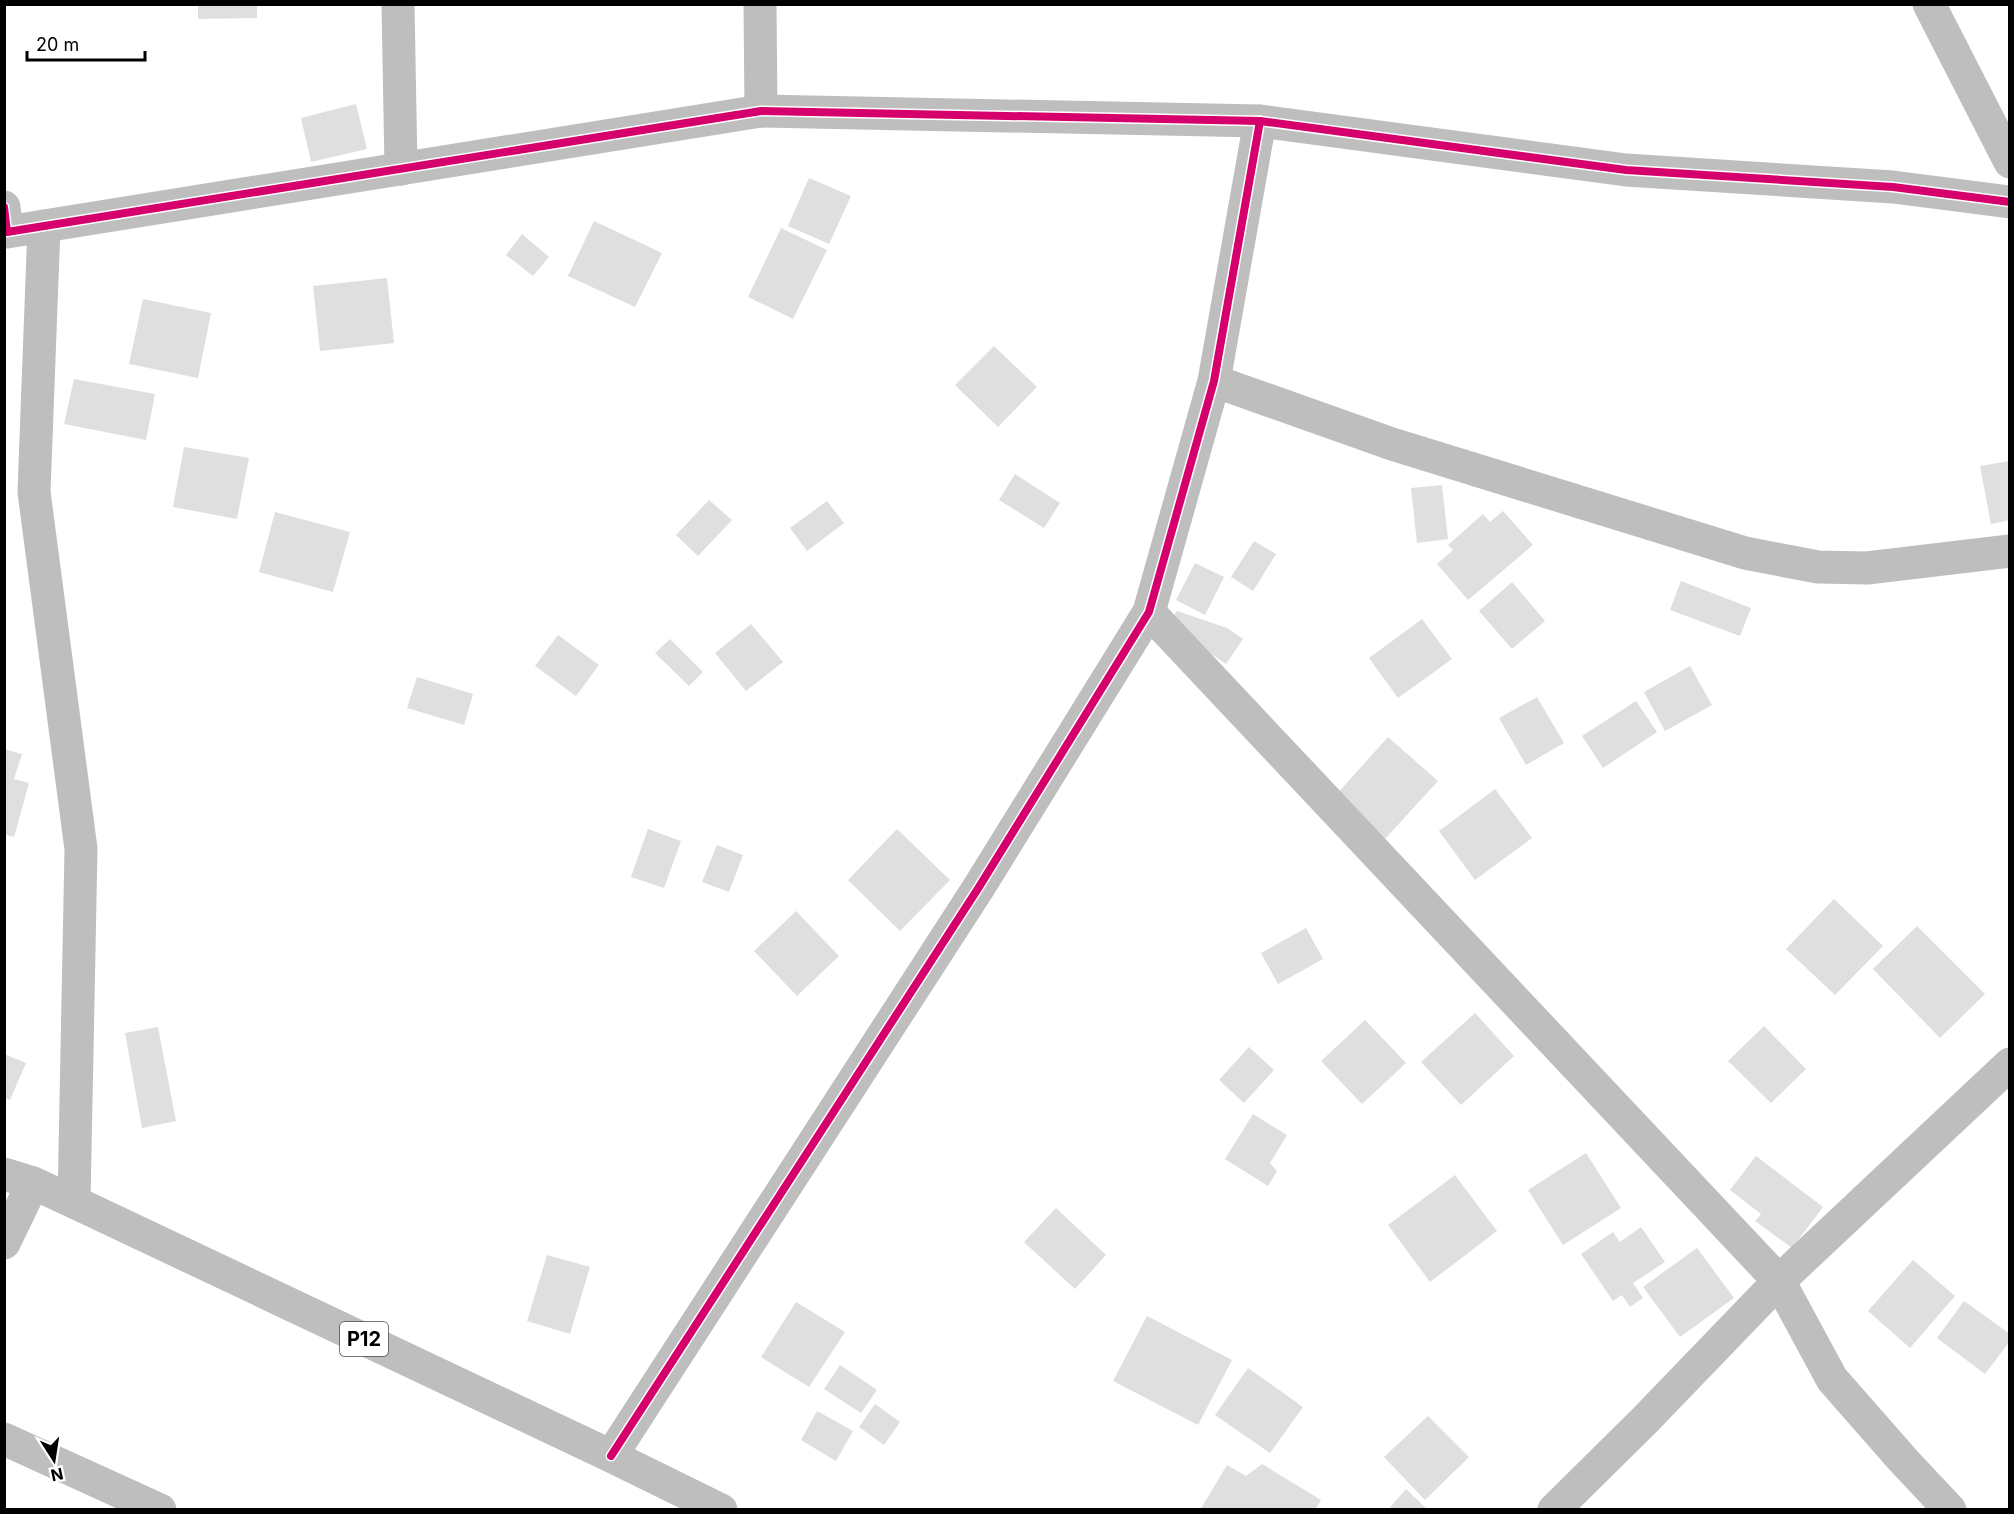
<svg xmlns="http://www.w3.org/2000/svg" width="2014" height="1514" font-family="Inter,sans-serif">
<rect width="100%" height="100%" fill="#fff"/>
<g fill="#dfdfdf">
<path d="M198,4H257V18L198,19Z"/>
<path d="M356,104L367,149L311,162L301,118Z"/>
<path d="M809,178L851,196L829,244L788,226Z"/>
<path d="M594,221L662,253L635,307L568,276Z"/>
<path d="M781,228L827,250L793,319L748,297Z"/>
<path d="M522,234L549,257L533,276L506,255Z"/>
<path d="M387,278L394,343L320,351L313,286Z"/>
<path d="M143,299L211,313L198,378L129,364Z"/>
<path d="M994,346L1037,387L998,427L955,385Z"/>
<path d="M74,379L155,394L146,440L64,424Z"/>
<path d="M184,447L249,458L237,519L173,507Z"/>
<path d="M2010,461V520L1991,524L1980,466Z"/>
<path d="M1015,474L1060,503L1044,528L999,500Z"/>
<path d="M1442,485L1448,539L1417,543L1411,488Z"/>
<path d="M709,500L732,520L698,556L676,535Z"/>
<path d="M827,501L844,523L807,551L790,528Z"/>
<path d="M1503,511L1533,545L1468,600L1437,564L1453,550L1448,545L1483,514L1490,522Z"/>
<path d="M275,512L350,532L333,592L259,572Z"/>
<path d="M1254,541L1276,554L1253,591L1231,577Z"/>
<path d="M1195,563L1224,577L1205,615L1176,600Z"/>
<path d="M1681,581L1751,608L1740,636L1670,610Z"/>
<path d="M1512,582L1545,621L1512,649L1479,611Z"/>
<path d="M1177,611L1227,628L1243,639L1226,664L1168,624Z"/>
<path d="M1422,619L1452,659L1398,698L1369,658Z"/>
<path d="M751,624L783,662L746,691L715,653Z"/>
<path d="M558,635L599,665L576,696L535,666Z"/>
<path d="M670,639L703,672L689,686L655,653Z"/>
<path d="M1690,666L1712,705L1665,731L1644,692Z"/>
<path d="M417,677L473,694L464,725L407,708Z"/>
<path d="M1537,697L1564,743L1526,765L1499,718Z"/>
<path d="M1636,701L1657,732L1603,768L1582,736Z"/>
<path d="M1388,737L1438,781L1385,839L1336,795Z"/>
<path d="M4,749L22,754L14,779L29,783L14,837L4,834Z"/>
<path d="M1495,789L1532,838L1475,880L1439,831Z"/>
<path d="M648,829L681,841L664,888L631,877Z"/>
<path d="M897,829L950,880L900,931L848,880Z"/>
<path d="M717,845L743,855L729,892L702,882Z"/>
<path d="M1834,899L1883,946L1835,995L1786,949Z"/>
<path d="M796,911L839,956L797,996L754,951Z"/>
<path d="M1917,926L1985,994L1940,1038L1873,969Z"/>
<path d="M1306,928L1323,959L1278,984L1261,953Z"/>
<path d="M1475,1013L1514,1056L1461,1105L1421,1062Z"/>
<path d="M1365,1020L1406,1063L1362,1104L1321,1061Z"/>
<path d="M1764,1026L1806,1069L1771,1103L1728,1061Z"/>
<path d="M158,1027L176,1121L142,1128L125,1033Z"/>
<path d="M1249,1047L1274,1070L1244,1103L1219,1080Z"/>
<path d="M4,1054L26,1063L10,1100L4,1098Z"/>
<path d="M1253,1114L1287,1135L1270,1163L1277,1171L1268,1186L1225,1159Z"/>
<path d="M1586,1153L1621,1208L1563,1245L1528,1190Z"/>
<path d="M1756,1156L1823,1207L1792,1248L1755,1221L1761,1214L1730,1190Z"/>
<path d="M1455,1175L1497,1231L1430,1282L1388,1225Z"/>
<path d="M1056,1208L1106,1255L1075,1289L1024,1242Z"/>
<path d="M1641,1227L1665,1262L1633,1283L1643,1298L1630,1307L1622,1295L1613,1301L1581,1254L1613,1232L1620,1242Z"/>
<path d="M1697,1248L1734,1298L1680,1337L1643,1287Z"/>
<path d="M547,1255L590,1267L570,1334L527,1321Z"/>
<path d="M1913,1260L1955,1296L1910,1348L1868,1311Z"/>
<path d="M1964,1301L2010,1334V1341L1985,1374L1937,1338Z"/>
<path d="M796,1302L845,1332L809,1387L761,1357Z"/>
<path d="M1147,1316L1232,1360L1198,1425L1113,1381Z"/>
<path d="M840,1365L877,1390L861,1413L824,1389Z"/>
<path d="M1248,1368L1303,1407L1270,1453L1215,1415Z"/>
<path d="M875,1404L900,1422L884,1445L859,1427Z"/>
<path d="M817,1411L853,1431L836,1461L801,1440Z"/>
<path d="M1428,1416L1469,1457L1425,1500L1384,1457Z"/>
<path d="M1262,1464L1321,1500L1315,1510H1200L1227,1465L1246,1476Z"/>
<path d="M1406,1489L1428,1510H1388Z"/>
</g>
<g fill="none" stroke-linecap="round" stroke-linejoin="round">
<g stroke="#bebebe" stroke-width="33">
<path d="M398,4L401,169"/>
<path d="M760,4L761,111"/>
<path d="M1929,4L2010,162"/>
<path d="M4,207L7,232L761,111L1260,121L1626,170L1893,187L2010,202"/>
<path d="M44,226L34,492L81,849L74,1202"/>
<path d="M1214,381L1392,444L1745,553L1818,567L1867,568L2010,551"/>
<path d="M1149,612L1779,1281L1832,1379L1903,1460L1950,1510"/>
<path d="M4,1243L33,1183"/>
<path d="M4,1439L160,1510"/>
<path d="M611,1456L979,887L1149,612L1214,381L1260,121"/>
<path d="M1554,1510L1645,1420L1779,1281L2010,1064"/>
</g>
<path stroke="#bebebe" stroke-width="33" d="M4,1174L33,1183L74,1202L611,1456L721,1510"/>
<g stroke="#fff" stroke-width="11">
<g id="cycleway">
<path d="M4,207L7,232L761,111L1260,121L1626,170L1893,187L2010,202"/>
<path d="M611,1456L979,887L1149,612L1214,381L1260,121"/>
</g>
</g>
<use href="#cycleway" stroke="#d6006c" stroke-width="8"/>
</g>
<g text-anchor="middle" stroke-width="4.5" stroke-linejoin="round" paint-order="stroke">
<rect fill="#fff" stroke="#4c4c4c" stroke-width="1.5" x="340" y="1322" width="48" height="34" rx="4.5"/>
<g font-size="20" font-weight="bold" fill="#000">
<text x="364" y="1346">P12</text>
</g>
</g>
<rect width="2014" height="1514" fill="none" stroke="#000000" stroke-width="12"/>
<g transform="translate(54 1460) rotate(168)" stroke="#ffffff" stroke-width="4.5" paint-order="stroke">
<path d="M0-4.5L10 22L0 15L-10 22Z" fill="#000000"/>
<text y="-9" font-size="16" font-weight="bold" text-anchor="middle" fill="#000000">N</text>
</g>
<path d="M27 51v9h118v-9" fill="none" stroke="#000000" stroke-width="3"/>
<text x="36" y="51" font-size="18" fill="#000000" stroke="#ffffff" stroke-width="4.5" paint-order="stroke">20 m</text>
</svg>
